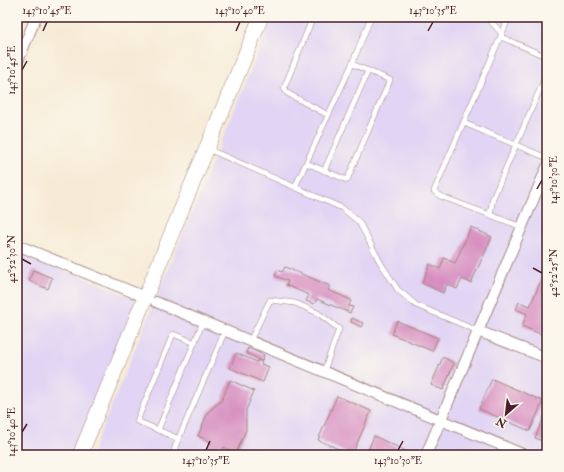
<svg xmlns="http://www.w3.org/2000/svg" width="564" height="472" font-family="'IM FELL Double Pica',serif">
<rect width="100%" height="100%" fill="#fbf7ec"/>
<filter id="ink" filterUnits="userSpaceOnUse"><feTurbulence type="fractalNoise" baseFrequency=".025" numOctaves="2"/><feDisplacementMap in="SourceGraphic" scale="8" xChannelSelector="R" yChannelSelector="G"/><feConvolveMatrix kernelMatrix="1 2 1 2 8 2 1 2 1" color-interpolation-filters="sRGB"/></filter>
<filter id="wash" filterUnits="userSpaceOnUse"><feTurbulence type="fractalNoise" baseFrequency=".012" numOctaves="4" result="noise"/><feDisplacementMap in="SourceGraphic" scale="16" xChannelSelector="R" yChannelSelector="G"/><feGaussianBlur stdDeviation="0.9" result="paint"/><feColorMatrix in="noise" values="0 0 0 0 0 0 0 0 0 0 0 0 0 0 0 0 0 1.4 0 .05"/><feComposite in="paint" operator="in"/></filter>
<g filter="url(#wash)">
<rect width="100%" height="100%" fill="#f7ebd6"/>
<g fill="#e1d4f4">
<path d="M273,17H547V455H91Z"/>
<path d="M17,250L132,297L135,303L72,455H17Z"/>
</g>
<g id="blocks">
<g fill="#d78ec1">
<path d="M471,227L492,237L471,283L462,279L457,289L447,284L443,293L422,283L430,264L440,269L444,258L455,263Z"/>
<path d="M547,266V337L522,326L527,314L516,309L519,302L530,306Z"/>
<path d="M285,267L330,286L328,290L351,300L349,306L353,307L350,313L317,299L314,304L306,301L309,295L286,285L288,281L275,276L277,270L282,272Z"/>
<path d="M33,270L52,278L48,289L29,281Z"/>
<path d="M352,318L363,323L361,327L351,322Z"/>
<path d="M397,321L438,338L432,351L392,334Z"/>
<path d="M248,348L264,355L262,361L246,353Z"/>
<path d="M236,353L257,362V360L262,362L261,364L269,367L263,382L230,368Z"/>
<path d="M443,357L454,363L443,390L431,385Z"/>
<path d="M492,379L543,401L530,431L479,409Z"/>
<path d="M230,380L254,391L246,410V430L236,453L224,447L220,455H211L206,453L211,442L198,436L208,412L222,400Z"/>
<path d="M337,396L371,411L352,455L318,440Z"/>
<path d="M547,409V443L535,438Z"/>
<path d="M374,436L408,452L406,455H366Z"/>
</g>
</g>
</g>
<g filter="url(#ink)">
<use href="#blocks" fill-opacity="0" stroke="#a08580" stroke-width="1"/>
<g fill="none" stroke-linecap="round" stroke-linejoin="round">
<g stroke="#a08580" stroke-width="6">
<g id="lane">
<path d="M313,17L284,88L287,93L328,115"/>
<path d="M487,17L502,34"/>
<path d="M509,17L434,191L440,196L522,227"/>
<path d="M501,37L547,57"/>
<path d="M464,123L547,158"/>
<path d="M208,149L342,208L359,222L380,262L398,290L416,305L478,331"/>
<path d="M306,163L347,180L390,80L352,64"/>
<path d="M324,171L368,71"/>
<path d="M295,187L352,64L371,17"/>
<path d="M490,214L493,198L547,73"/>
<path d="M250,341L270,300L295,303L318,313L339,329L324,371"/>
<path d="M158,430L137,421L173,334L195,343"/>
<path d="M179,439L158,430L203,322"/>
<path d="M174,455L175,447L225,331"/>
</g>
</g>
<g stroke="#a08580" stroke-width="12">
<g id="street">
<path d="M17,63L36,17"/>
<path d="M17,245L145,297"/>
<path d="M156,302L525,455"/>
<path d="M478,331L547,358"/>
<path d="M426,455L547,167"/>
</g>
</g>
<g stroke="#a08580" stroke-width="16">
<path id="secondary" d="M80,455L261,17"/>
</g>
<use href="#lane" stroke="#fff" stroke-width="5"/>
<use href="#street" stroke="#fff" stroke-width="10"/>
<use href="#secondary" stroke="#fff" stroke-width="15"/>
</g>
</g>
<path fill="none" stroke="#4a1f2b" stroke-width="1.5" d="M43,31L47,22M236,31L240,22M428,31L433,22M22,70L27,61M537,189L542,180M22,259L31,264M533,268L542,273M22,432L27,424M206,450L210,441M398,450L403,441"/>
<rect width="564" height="472" fill="none" stroke="#fbf7ec" stroke-width="44"/>
<g transform="translate(506 414) rotate(208)" stroke="#fbf7ec" stroke-width="3" paint-order="stroke">
<path d="M0-3L7 15L0 10L-7 15Z" fill="#4a1f2b"/>
<text y="-6" font-size="11" font-weight="bold" text-anchor="middle" fill="#4a1f2b">N</text>
</g>
<rect x="22" y="22" width="520" height="428" fill="none" stroke="#4a1f2b" stroke-width="1.5"/>
<g font-size="10" text-anchor="middle" fill="#4a1f2b">
<text x="47" y="14">143°10'45"E</text>
<text x="240" y="14">143°10'40"E</text>
<text x="433" y="14">143°10'35"E</text>
<text transform="translate(11 70) rotate(-90)" y="4">143°10'45"E</text>
<text transform="translate(553 180) rotate(-90)" y="4">143°10'30"E</text>
<text transform="translate(11 259) rotate(-90)" y="4">42°52'30"N</text>
<text transform="translate(553 273) rotate(-90)" y="4">42°52'25"N</text>
<text transform="translate(11 432) rotate(-90)" y="4">143°10'40"E</text>
<text x="206" y="464">143°10'35"E</text>
<text x="398" y="464">143°10'30"E</text>
</g>
</svg>
